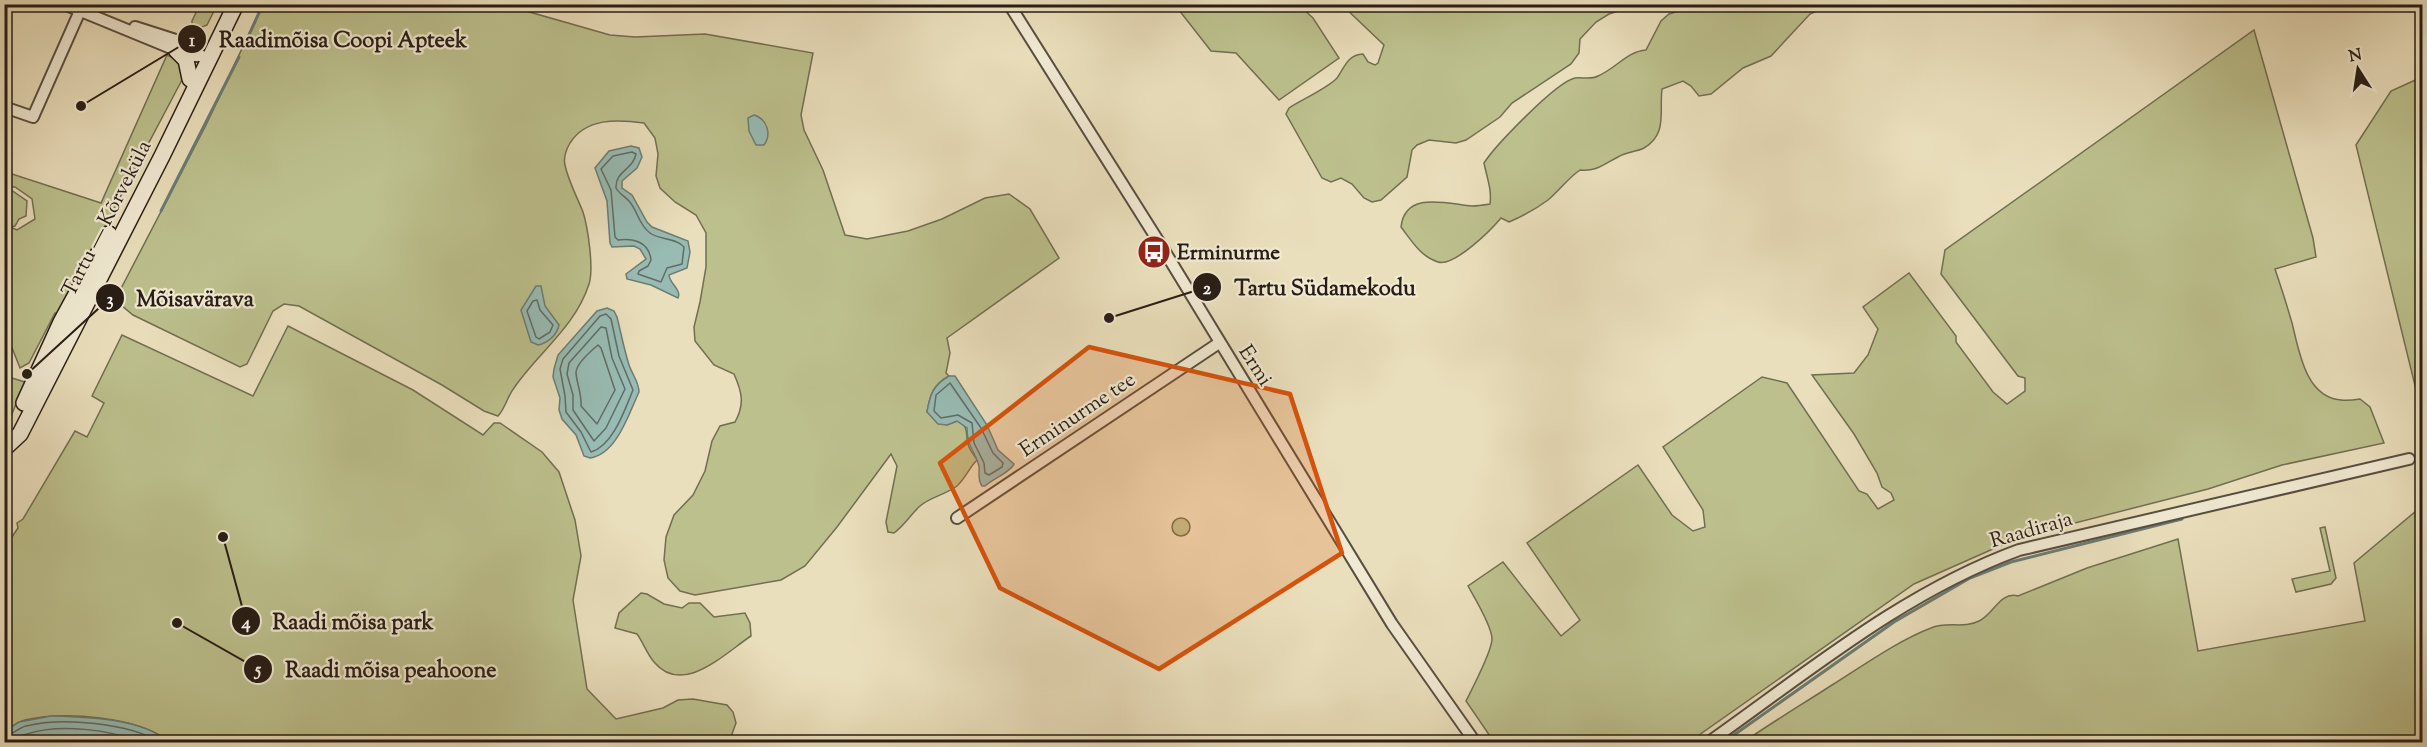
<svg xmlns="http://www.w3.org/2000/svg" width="2427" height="747" font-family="'Sorts Mill Goudy',serif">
<rect width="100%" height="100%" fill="#eadfbc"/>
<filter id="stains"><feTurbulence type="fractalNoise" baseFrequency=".00333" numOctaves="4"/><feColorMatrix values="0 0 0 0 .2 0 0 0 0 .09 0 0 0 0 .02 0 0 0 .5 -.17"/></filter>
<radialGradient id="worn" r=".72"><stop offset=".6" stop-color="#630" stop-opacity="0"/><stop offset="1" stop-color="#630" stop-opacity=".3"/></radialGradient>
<g fill="#bcc08d" stroke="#726e52" stroke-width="1.5">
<path d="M200,4L217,5L207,25L192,31V21Z"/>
<path d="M263,4L505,5L610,35L635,37L705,34L813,53L801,115L804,130L823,170L845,235L867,239L908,231L942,219L985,198L1009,194L1030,209L1059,258L947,338L950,353L946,373L949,376C933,385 930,394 927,412L947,425L957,421C971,426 964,435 969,447C971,452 975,456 977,460C969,468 965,479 957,486C945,495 930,497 920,506C910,515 905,525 894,533L888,532L886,522L897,466L891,454L837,527L805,566L781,580L695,595L680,591L668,578L664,560L666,537L674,515L693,495L705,471L712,441L720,426L735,422C745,404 742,392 734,374L714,365L695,341L694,327L700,302L706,267V233L696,215L675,202L660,188L656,176L658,154L655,138L644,123C617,119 586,118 570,143C566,150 563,157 565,165C568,180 577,197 583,212C588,228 594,269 589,284C576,326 537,354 514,388C507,397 506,407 498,416L484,411L442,385L299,306L284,304L273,311L247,364L240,367L133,315L115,300L206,125Z"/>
<path d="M1175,5H1299L1313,18L1339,58L1279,100L1236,53L1211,51Z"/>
<path d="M1342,5H1637L1609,14L1596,22L1580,39L1579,53L1571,64L1512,103L1500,117L1466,140L1456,143L1429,140L1417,145L1412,150L1407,177L1381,200L1372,202L1364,198L1352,184L1341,178L1331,182L1322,178L1286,114L1289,108C1301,100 1328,88 1337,78C1345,67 1347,55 1363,54L1368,62L1375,65L1378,63L1384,45Z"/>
<path d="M1697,5H1830L1810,14L1771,56L1743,68L1711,94L1699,96L1691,86L1683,81L1662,89C1659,111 1668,134 1644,148C1636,152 1626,152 1618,157C1604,164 1596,172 1580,170C1567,179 1559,191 1548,200C1536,209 1523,216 1509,222L1501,218C1491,230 1454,267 1438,262C1421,257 1411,240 1401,227C1405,190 1448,204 1472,206C1478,206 1484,205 1490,204C1492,190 1487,178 1484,163C1495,146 1556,82 1575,78C1583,77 1591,80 1598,76C1615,69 1628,51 1646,50L1661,21L1669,14Z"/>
<path d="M2254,30L2313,238L2316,257L2275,269C2281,287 2287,305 2292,323C2299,350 2305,397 2341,400C2348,401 2354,400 2360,399L2370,407L2384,443L2282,465L2208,489L2020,537L1914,584L1689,742H1494L1466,701C1472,689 1492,651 1492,639C1492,626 1474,597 1468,586L1503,562L1561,636L1580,620L1527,543L1638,465L1672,515L1693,531L1705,527L1703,510L1663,447L1762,377L1787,383L1859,491L1867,494L1878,509L1894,500L1891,493L1882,487L1877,473L1854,434L1812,375L1854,373L1868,355L1878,329L1863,307L1909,273L1956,336V342L1993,392L2007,404L2025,391V378L2018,376L1941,274L1945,250Z"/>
<path d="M167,55L180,61L183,78L59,313H55L29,363L20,368L5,330V190H11L27,201L26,216L19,219L15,226L10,227L17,230L35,219L32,199L15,187H5L6,172L101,203Z"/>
<path d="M2422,77V414L2356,145L2391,91Z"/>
<path d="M288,326L413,390L483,435L494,423H500L542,452L559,472L575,520L581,556L573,600L587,689L616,719L663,708L678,700L693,699L727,705L733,712L736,723L729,742H169C139,716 63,711 25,720C18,722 11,727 5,731V547L18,528L17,523L23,519L75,431L87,437L104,403L92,396L122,335L253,396Z"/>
<path d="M5,376L25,382L5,431Z"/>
<path d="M2422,506V742H1744C1772,722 1803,704 1832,685C1861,667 1899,640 1931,628C1947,621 1964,629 1979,621C1994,614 2000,591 2018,596L2087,568L2178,539L2198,651L2365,621L2354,563Z"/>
<circle cx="1181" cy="527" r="9"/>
<path d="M2325,527L2336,578L2331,584L2296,592L2292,579L2330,571L2320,528Z"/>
<path d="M641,593L647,594L664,604L682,608L689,603H700L714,617L745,613L750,623L751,636C725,653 683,697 654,662C647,654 643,642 637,634L615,628L619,613Z"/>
</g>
<g fill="#98bcb4" stroke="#6b7c75" stroke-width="1.5">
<path d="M754,115C767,119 772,134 764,145H756L749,131L748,118Z"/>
<path d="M631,146L639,148L642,157L637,168L622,181V188L632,195L647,222L652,227L688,241L690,252L687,268L669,275C669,283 682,290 678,298L651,285L627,279L626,274L646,259L640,249L634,246L612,247L610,243L607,201L595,168L609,151Z"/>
<path d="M536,286H541L545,306L559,325C557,335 548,343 538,345L531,342L521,310Z"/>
<path d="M607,308L614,311L617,317C621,333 624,349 629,365C632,374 639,382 639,392C629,413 617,454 590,458L584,456L576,435L562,419L559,410L560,398L553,377L554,369L558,355L597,311Z"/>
<path d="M949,376H955L987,425L998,450L1014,464C1012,471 993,479 985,486H982C977,479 980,474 979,466C975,450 967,448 967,428L957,421L947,425L938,424L927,412C930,395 933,385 949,376Z"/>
<path d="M51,716C87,717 141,718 169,742H5V731L19,722Z"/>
</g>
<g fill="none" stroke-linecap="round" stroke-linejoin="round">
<g stroke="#606c65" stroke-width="1.5">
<path d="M632,152L636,154C633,170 615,171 616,188C619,194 625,196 629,201C638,211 638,224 650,233C659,240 677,238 684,247L682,264L667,268L661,282L638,274L639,271L648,266L651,260C649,242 634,238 618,240L615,237L611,190L601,169L613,156Z"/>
<path d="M537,300L540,310L553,325L550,332L539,339L536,337L527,311L533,301Z"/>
<path d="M606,314L611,319L619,356L633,390C625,409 613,446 591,452L581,432L566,412L565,396L560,369L563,359L600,316Z"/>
<path d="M601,327L606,328L612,358L625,389L606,428L594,441L573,410V395L567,374L569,363Z"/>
<path d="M598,345L601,348L615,390L597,424L581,406C582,393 576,382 576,372C577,363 592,350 598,345Z"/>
<path d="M950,383L981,428L993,453L1003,463L1002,467L989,475L985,473L984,463L974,443L972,423L958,415L941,418L934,411L936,395Z"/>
<path d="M4,736C13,735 18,728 26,726C62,717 128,723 160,742"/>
<path d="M10,742C16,740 21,735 27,734C60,723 110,730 141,742"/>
<path d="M29,742C54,737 81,737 106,742"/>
</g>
<g stroke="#6b7c75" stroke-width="3">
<path d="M244,46L263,4"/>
<path d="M161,211L239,57"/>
<path d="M1724,742L1894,622L1970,578L2011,562L2182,519"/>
</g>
<g stroke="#584e40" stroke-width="14">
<g id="street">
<path d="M64,4L176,50L193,56H202"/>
<path d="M1009,4L1162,247L1392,624L1475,742"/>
<path d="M135,27L185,43L200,55"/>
<path d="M4,107L33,117L83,4"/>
<path d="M957,518L1219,343"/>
<path d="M1709,742C1808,672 1904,592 2019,550L2409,459"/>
</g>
</g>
<g stroke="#271d16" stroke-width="18">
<g id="secondary">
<path d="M176,50L186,60L190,79"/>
<path d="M24,403L61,322L109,234"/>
<path d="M6,447L20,434L162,156L236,4"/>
</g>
</g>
<use href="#street" stroke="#f1ead3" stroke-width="10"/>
<use href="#secondary" stroke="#f1ead3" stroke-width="15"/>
</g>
<path fill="#d5530d" fill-opacity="0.2" stroke="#d5530d" stroke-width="4.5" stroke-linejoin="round" d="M1089,347L1290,394L1342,553L1159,669L1000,588L940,463Z"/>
<defs>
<g id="bus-disc" transform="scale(1.725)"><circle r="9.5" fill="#8f2418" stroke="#f1ead3"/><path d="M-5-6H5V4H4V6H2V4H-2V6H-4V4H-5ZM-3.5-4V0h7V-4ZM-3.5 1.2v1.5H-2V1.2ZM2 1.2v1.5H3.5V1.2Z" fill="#fff"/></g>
</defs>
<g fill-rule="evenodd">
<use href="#bus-disc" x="1154" y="252"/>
</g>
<g text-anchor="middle" stroke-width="4.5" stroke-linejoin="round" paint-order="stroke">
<g font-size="21" fill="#271d16" stroke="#f1ead3">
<text transform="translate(106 218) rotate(-63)" y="7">Tartu — Kõrveküla</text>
<text transform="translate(1256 365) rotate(57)" y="7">Ermi</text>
<text transform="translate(1077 414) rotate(-34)" y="7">Erminurme tee</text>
<text transform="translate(2031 529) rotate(-16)" y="7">Raadiraja</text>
</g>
<g font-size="21" font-weight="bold" fill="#271d16" stroke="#f1ead3" text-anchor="start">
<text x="1177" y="259">Erminurme</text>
</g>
</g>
<path fill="none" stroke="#271d16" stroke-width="2" d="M81 106L192 39M1109 318L1207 287M27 374L110 298M223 537L246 621M177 623L258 669"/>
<g fill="#271d16" stroke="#f1ead3" stroke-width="2">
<circle cx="81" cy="106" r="6"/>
<circle cx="1109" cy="318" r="6"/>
<circle cx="27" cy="374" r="6"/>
<circle cx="223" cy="537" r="6"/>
<circle cx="177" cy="623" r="6"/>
<circle cx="192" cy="39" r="15"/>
<circle cx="1207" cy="287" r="15"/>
<circle cx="110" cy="298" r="15"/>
<circle cx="246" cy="621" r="15"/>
<circle cx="258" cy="669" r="15"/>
</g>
<g font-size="18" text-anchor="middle" font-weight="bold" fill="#fff">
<text x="192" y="46">1</text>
<text x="1207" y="294">2</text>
<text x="110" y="305">3</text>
<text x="246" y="628">4</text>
<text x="258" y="675">5</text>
</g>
<g font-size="22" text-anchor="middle" font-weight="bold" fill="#271d16" stroke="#f1ead3" stroke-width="4.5" stroke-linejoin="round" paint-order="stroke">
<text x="343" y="47">Raadimõisa Coopi Apteek</text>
<text x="1325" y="295">Tartu Südamekodu</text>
<text x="195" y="306">Mõisavärava</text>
<text x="353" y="629">Raadi mõisa park</text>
<text x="391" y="677">Raadi mõisa peahoone</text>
</g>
<rect width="2427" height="747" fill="none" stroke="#eadfbc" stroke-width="24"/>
<rect x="6" y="6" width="2415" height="735" fill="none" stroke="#271d16" stroke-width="3"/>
<rect x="12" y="12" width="2403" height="723" fill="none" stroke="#271d16" stroke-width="1.5"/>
<g transform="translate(2358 69) rotate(348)" stroke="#f1ead3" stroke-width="4.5" paint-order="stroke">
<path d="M0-4.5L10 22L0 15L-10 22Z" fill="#271d16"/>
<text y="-9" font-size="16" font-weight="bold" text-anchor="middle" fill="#271d16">N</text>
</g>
<rect width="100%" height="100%" filter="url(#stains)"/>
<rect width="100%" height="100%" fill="url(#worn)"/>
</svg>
